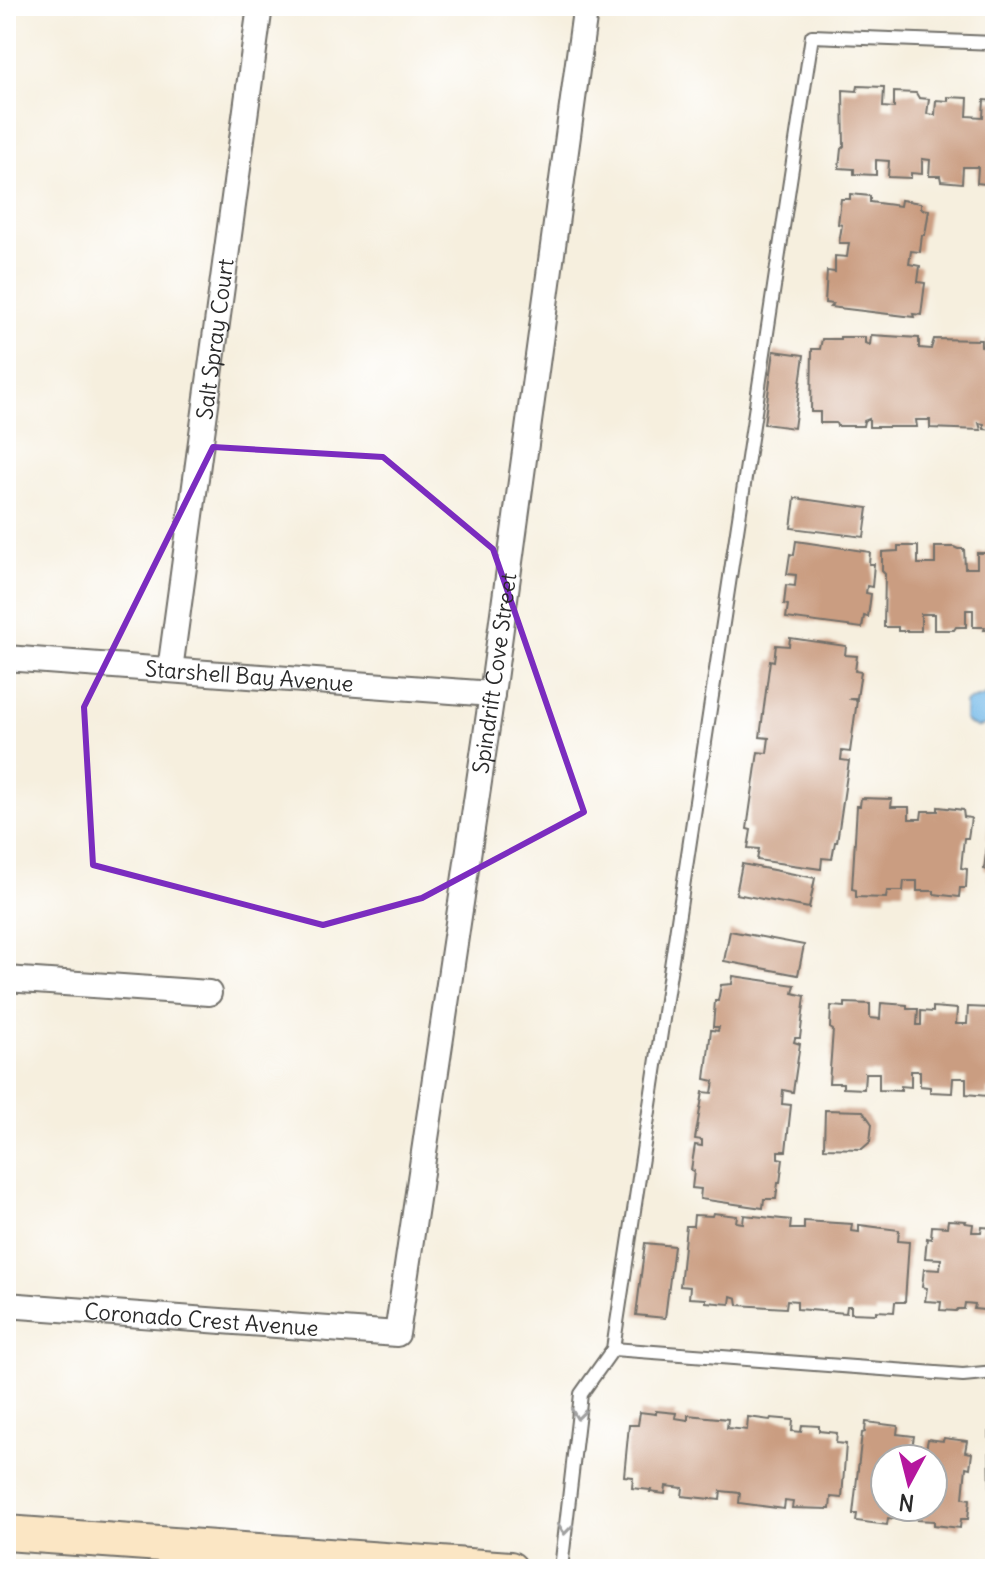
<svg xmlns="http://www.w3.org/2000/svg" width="1001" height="1575" font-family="Delius,sans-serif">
<rect width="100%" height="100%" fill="#fff"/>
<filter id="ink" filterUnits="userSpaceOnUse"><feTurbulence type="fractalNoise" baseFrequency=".0125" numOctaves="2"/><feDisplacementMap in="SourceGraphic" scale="16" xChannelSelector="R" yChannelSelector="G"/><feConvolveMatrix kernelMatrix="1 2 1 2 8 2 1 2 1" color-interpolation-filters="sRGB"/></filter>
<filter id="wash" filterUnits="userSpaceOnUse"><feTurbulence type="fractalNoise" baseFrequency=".006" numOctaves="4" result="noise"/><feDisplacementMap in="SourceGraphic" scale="32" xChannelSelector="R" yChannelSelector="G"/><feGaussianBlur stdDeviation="1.8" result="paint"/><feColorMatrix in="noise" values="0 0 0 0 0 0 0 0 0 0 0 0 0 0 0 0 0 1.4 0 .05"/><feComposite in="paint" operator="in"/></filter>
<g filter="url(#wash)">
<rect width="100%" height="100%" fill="#f6efde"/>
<path fill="#70b7e7" stroke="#4e7189" stroke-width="2" d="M995,681V716C984,725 978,734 965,720V703L969,700L985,696Z"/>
<g id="blocks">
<g fill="#ca9d81" fill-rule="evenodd">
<path d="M858,86L884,87L883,107L894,108V92L916,93L919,98L929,99L927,114L935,115L936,100L948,101V97L968,98L967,116L983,117L984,100L995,101V185L977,183L978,167H963L962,183L941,181L940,176H929L930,160L922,159V174L911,173V178L888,177L889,161L876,160V175L854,174V169L839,168L841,149L844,146L843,90L857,91Z"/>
<path d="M850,194L870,196V202L900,206L901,200L921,203V209L929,210L925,235H922L920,252L911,251L909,264L920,266L918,282L925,283L921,315L913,314L914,317L830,307L833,304L825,303L827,271L835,272V256L847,257L849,243H839L842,225L838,224L841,199H850Z"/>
<path d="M871,335L919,338V348L931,349L934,339L981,340V346L985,347L986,340H995V430L984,429V424L979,423L981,430L930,428V420H916L917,427H869V419L864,421L863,426H837L836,423H820V412H811L812,349H820L822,339H840V337H865V343L870,345Z"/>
<path d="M774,351L804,355L794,428L764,424Z"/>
<path d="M795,498L868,508L864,537L791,528Z"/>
<path d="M796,541L870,552L869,564H874L872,587L867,586L866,593L871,594L868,617L864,616L862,628L786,618L788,605L784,604L786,585L795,586L796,575L787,574L790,554L794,555Z"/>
<path d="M898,546H918V564H935V547H954L958,549H964L965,568H977V553H987V547H995V629L984,630L985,627H973V610H966V627H956L954,630H934V614H921V631H898V627H884L885,574L882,571V552L898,551Z"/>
<path d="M790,638L846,646L845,655L857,656L855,671L861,672L857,698H851L850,699L857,700L850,752L842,751L841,760L849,761L837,842H835L832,859L822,858L821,869L757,860L759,849L748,848L751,830L747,829L758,752L767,753L769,738L760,737L770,660L774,661L776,645L789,646Z"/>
<path d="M861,798L892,799L891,807H909V819H921L922,811H938V807L963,810L964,817L971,818L968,838H964L961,868L967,869L966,888H960L959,897L934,894V891H917V881H904L903,891H887L886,898L856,897V890L852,889L857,806H860Z"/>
<path d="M989,817L995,819V840L987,839Z"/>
<path d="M987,846L995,847V882L988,881V870L984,869Z"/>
<path d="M742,864L815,878L809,908L736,894Z"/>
<path d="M730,931L804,945L798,975L724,961Z"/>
<path d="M733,976L795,985L793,993L805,996L800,1038H795L794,1042L800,1044L793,1092L783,1090L782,1104L791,1105L786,1151H778V1158L783,1159L780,1183H778L776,1199H764L763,1208L700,1199L701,1189L692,1188L694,1171L691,1170L695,1145L702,1146V1140L695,1139L703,1092L712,1093L714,1081L705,1079L711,1030L718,1031L719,1027H713L715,1001H718L721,985L732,984Z"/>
<path d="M845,1003L870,1004V1018L880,1019L881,1003L907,1005V1009H918L917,1025H921V1011L933,1012V1007L957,1009L956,1024H967L968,1007L991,1008V1013H995V1090H987V1096L966,1094V1078H953L952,1093L930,1092V1087L920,1086V1071H911V1087L901,1086V1091L879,1090V1073H865L864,1089L843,1088V1083H829L833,1030L830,1028L831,1006L845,1007Z"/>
<path d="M825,1110L863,1111L872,1124L870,1142L862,1149L824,1148Z"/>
<path d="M713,1213L737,1216L736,1222L743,1223L744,1215L791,1220L790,1229H804V1221L852,1224L851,1231L859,1232V1225L899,1230L898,1241L909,1242L905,1302H895L894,1312L876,1311V1314L851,1313V1306H847L846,1313L797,1309V1301L787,1300L786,1308L738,1305L737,1298L731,1296L730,1304L706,1302V1299L689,1298L690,1287L680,1286L686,1226H693L694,1215L712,1216Z"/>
<path d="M948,1220L966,1221L965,1223L973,1224L972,1232H981L982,1227L995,1228V1311L974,1309L975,1304L965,1303L964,1309H958L956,1311L940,1310L941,1302L925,1301L927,1288L922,1287L924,1269L940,1270L941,1259L925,1258L927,1238L931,1239L932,1226L947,1227Z"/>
<path d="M645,1243L674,1246L665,1318L636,1315Z"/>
<path d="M656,1411L676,1413L675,1418L688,1420V1415L728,1419L727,1428L747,1430L748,1417L770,1420L771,1418L793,1420L792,1431L801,1432L802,1425L819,1426V1431L837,1433L836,1443L846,1444L842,1498L831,1497L830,1509L792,1508L793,1502L785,1501L784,1509L739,1503L740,1493L721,1491L720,1500L682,1496L683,1488L666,1486L665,1494L650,1492L651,1490L632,1488L633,1477L624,1476L629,1425H638L640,1412L656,1414Z"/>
<path d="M866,1422L898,1426L897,1434L914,1436L912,1448L926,1449L928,1439L943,1441L944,1438L967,1441L965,1452L972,1453L970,1468L966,1467L963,1498L970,1499L968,1519H961L960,1528L934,1525V1521L917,1520L918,1511L906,1510L904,1520L888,1518L887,1525L856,1521L857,1514H853L862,1433L865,1432ZM885,1459H933V1507H885Z"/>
<path d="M995,1423V1499H990L989,1424Z"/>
</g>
</g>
</g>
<g filter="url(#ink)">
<use href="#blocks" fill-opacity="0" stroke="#72706a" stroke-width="2"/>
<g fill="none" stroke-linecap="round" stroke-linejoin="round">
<g stroke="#72706a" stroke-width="16">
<g id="service">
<path d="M613,1349L963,1375L995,1372"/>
<path d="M561,1569L581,1394L613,1349L812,36L995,43"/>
</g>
</g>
<g stroke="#72706a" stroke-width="28">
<g id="minor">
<path id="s1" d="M6,658L492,694"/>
<path id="s2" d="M170,670L260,6"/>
<path d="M6,979L209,993"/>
<path id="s3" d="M6,1305L397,1334L492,694L585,11"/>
</g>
</g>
<g stroke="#72706a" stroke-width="38">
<path id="secondary" d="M6,1533L510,1569"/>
</g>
<use href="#service" stroke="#fff" stroke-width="12"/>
<use href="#minor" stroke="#fff" stroke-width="24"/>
<use href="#secondary" stroke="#fbe6c4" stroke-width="34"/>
</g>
<defs><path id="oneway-chevron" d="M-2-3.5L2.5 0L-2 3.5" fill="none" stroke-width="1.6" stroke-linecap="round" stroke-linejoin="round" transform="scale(2)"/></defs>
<g stroke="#a0a0a0">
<use href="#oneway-chevron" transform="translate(578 1414) rotate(97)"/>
<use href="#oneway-chevron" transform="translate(565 1529) rotate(96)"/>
</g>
</g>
<path fill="none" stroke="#7b2cbf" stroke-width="6" stroke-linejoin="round" d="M213,447L383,457L493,549L584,812L422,898L323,925L93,865L84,707Z"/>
<g text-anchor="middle" stroke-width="8" stroke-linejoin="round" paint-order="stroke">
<g font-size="22" fill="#2b2b2b" stroke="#fff">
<text dy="8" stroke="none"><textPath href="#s2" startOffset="334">Salt Spray Court</textPath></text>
<text dy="8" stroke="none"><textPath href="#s3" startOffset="1060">Spindrift Cove Street</textPath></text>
<text dy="8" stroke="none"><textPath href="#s1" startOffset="244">Starshell Bay Avenue</textPath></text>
<text dy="8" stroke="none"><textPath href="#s3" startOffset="196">Coronado Crest Avenue</textPath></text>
</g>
</g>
<rect width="1001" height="1575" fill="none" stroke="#fff" stroke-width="32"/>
<g transform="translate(909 1483) rotate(187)"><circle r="38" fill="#ffffff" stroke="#aaaaaa" stroke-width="2"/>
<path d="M0-6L14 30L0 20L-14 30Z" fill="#b5179e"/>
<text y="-12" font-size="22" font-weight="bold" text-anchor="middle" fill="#2b2b2b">N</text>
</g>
</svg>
